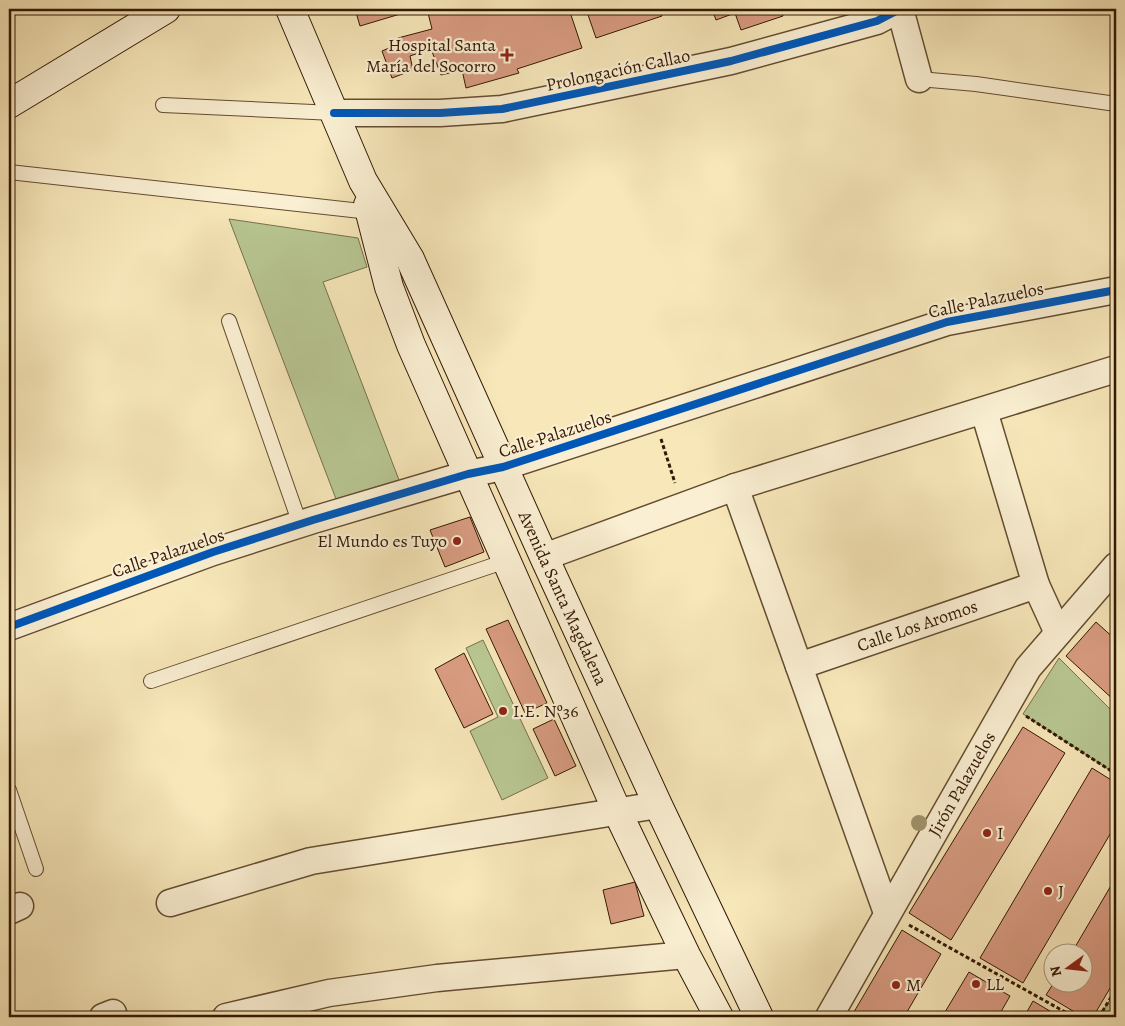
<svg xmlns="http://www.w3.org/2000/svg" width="1125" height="1026" font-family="Alegreya,serif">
<rect width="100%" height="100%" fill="#f7e7b9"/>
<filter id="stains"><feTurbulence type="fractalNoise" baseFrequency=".004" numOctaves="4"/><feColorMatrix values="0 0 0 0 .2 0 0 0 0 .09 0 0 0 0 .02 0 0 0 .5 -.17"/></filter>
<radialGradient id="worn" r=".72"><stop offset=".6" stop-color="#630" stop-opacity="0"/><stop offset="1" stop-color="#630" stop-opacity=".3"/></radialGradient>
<g fill="#b8c793" stroke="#76704c">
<path d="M229,219L358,238L367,267L323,282L399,480L336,499Z"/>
<path d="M483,640L548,778L502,800L470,731L498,717L466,648Z"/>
<path d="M1059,658L1116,715V774L1023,714Z"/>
<path d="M1116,989V1017H1099L1115,992Z"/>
</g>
<g fill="#d99c82" stroke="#331804">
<path d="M355,9H417L360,26Z"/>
<path d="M427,9H569L582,48L517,69L519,73L466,88L462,70L441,75L431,49L410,56L413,70L392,78L382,51L396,45L398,38L432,29Z"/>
<path d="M586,9H659L662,16L596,38Z"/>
<path d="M712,9H780L783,16L741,30L735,13L716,20Z"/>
<path d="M470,517L484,552L445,567L430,530Z"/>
<path d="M508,620L547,703L525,713L486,629Z"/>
<path d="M1096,622L1116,640V702L1066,656Z"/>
<path d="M464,653L493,714L464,728L435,669Z"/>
<path d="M554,719L576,766L555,776L533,729Z"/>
<path d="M1023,727L1065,753L951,940L909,913Z"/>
<path d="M1092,768L1116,783V824L1023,983L980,958Z"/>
<path d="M1116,877V978L1093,1017H1083L1046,995L1053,984H1082V954H1071Z"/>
<path d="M635,882L644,916L611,924L603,890Z"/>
<path d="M902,930L941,954L904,1017H851Z"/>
<path d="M969,972L1010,996L998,1017H942Z"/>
<path d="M1033,1001L1060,1017H1024Z"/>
</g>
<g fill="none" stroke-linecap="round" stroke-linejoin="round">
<g stroke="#644c31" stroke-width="16">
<g id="service">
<path d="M919,79L976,84L1116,104"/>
<path d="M163,105L334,113"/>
<path d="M9,172L370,212"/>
<path d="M229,321L300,524"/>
<path d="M151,681L506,561"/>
<path d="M9,790L36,869"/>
</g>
</g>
<g stroke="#644c31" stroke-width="29">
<g id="minor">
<path d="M900,9L919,79"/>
<path d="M334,113H440L502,109L731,61L877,21L900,9"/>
<path d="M984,411L1036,585L1058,633"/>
<path d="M735,487L887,913"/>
<path d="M544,557L735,487L1116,369"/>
<path d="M9,627L213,552L313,520L468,474L503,467L947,322L1116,290"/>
<path id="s1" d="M799,666L1036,585"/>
<path d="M170,903L311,861L658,805"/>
<path d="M9,911L20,906"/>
<path d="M103,1017L113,1013"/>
<path d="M226,1017L329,993L437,978L686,955"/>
<path id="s2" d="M829,1017L1028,668L1116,566"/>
</g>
</g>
<g stroke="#331804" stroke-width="30">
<g id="secondary">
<path id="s3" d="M290,9L363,181L410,259L544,557L658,805L759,1017"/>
<path d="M9,104L166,9"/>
<path d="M368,205L389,287L411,345L617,811L686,955L719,1017"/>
</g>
</g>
<g stroke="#331804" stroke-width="3" stroke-dasharray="4 2.5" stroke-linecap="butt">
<path d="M661,439L675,483"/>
<path d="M1026,716L1116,774"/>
<path d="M909,925L1074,1017"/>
<path d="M1099,1017L1116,989"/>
</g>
<use href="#service" stroke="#faefd2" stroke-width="14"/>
<use href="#minor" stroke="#faefd2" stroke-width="26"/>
<use href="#secondary" stroke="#faefd2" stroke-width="28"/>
<g stroke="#faefd2" stroke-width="11">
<g id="cycleway">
<path d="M334,113H440L502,109L731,61L877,21L900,9"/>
<path d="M9,627L213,552L313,520L468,474L503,467L947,322L1116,290"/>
</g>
</g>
<use href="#cycleway" stroke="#0057b8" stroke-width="8"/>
</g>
<circle fill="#a1926d" cx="919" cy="823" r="8"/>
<g fill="#8f2418" stroke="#faefd2" stroke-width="2">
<path d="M504.5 47.5h5v5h5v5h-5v5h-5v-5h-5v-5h5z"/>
<circle cx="457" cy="541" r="5"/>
<circle cx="503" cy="711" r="5"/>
<circle cx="987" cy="833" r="5"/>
<circle cx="1048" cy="891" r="5"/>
<circle cx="976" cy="984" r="5"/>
<circle cx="896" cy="985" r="5"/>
</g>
<g text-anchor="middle" stroke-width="4.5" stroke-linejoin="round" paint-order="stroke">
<g font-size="18" fill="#331804" stroke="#faefd2" text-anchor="start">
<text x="496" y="51" text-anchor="end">Hospital Santa<tspan x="496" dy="21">María del Socorro</tspan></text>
<text x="447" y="547" text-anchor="end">El Mundo es Tuyo</text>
<text x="513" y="717">I.E. Nº36</text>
<text x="997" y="839">I</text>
<text x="1058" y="897">J</text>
<text x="986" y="990">LL</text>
<text x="906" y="991">M</text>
</g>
<g font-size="18" fill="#331804" stroke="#faefd2">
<text transform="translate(618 70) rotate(-12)" y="6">Prolongación Callao</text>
<text transform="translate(986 300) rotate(-12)" y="6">Calle Palazuelos</text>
<text transform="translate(555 434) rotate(-18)" y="6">Calle Palazuelos</text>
<text transform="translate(168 553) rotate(-19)" y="6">Calle Palazuelos</text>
<text dy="6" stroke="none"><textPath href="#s3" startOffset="650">Avenida Santa Magdalena</textPath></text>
<text dy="6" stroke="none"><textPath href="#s1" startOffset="125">Calle Los Aromos</textPath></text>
<text dy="6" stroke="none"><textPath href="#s2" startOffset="268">Jirón Palazuelos</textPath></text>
</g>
</g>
<rect width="1125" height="1026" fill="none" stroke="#f7e7b9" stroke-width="30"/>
<rect x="10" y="10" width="1105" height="1006" fill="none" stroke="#331804" stroke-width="2.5"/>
<rect x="15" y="15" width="1095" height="996" fill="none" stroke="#331804"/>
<g transform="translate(1068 968) rotate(255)"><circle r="24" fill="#faefd2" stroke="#aa9980"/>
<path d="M0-4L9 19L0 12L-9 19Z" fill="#8f2418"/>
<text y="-8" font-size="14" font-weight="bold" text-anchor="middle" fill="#331804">N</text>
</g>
<rect width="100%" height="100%" filter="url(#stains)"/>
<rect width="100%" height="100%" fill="url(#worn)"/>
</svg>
